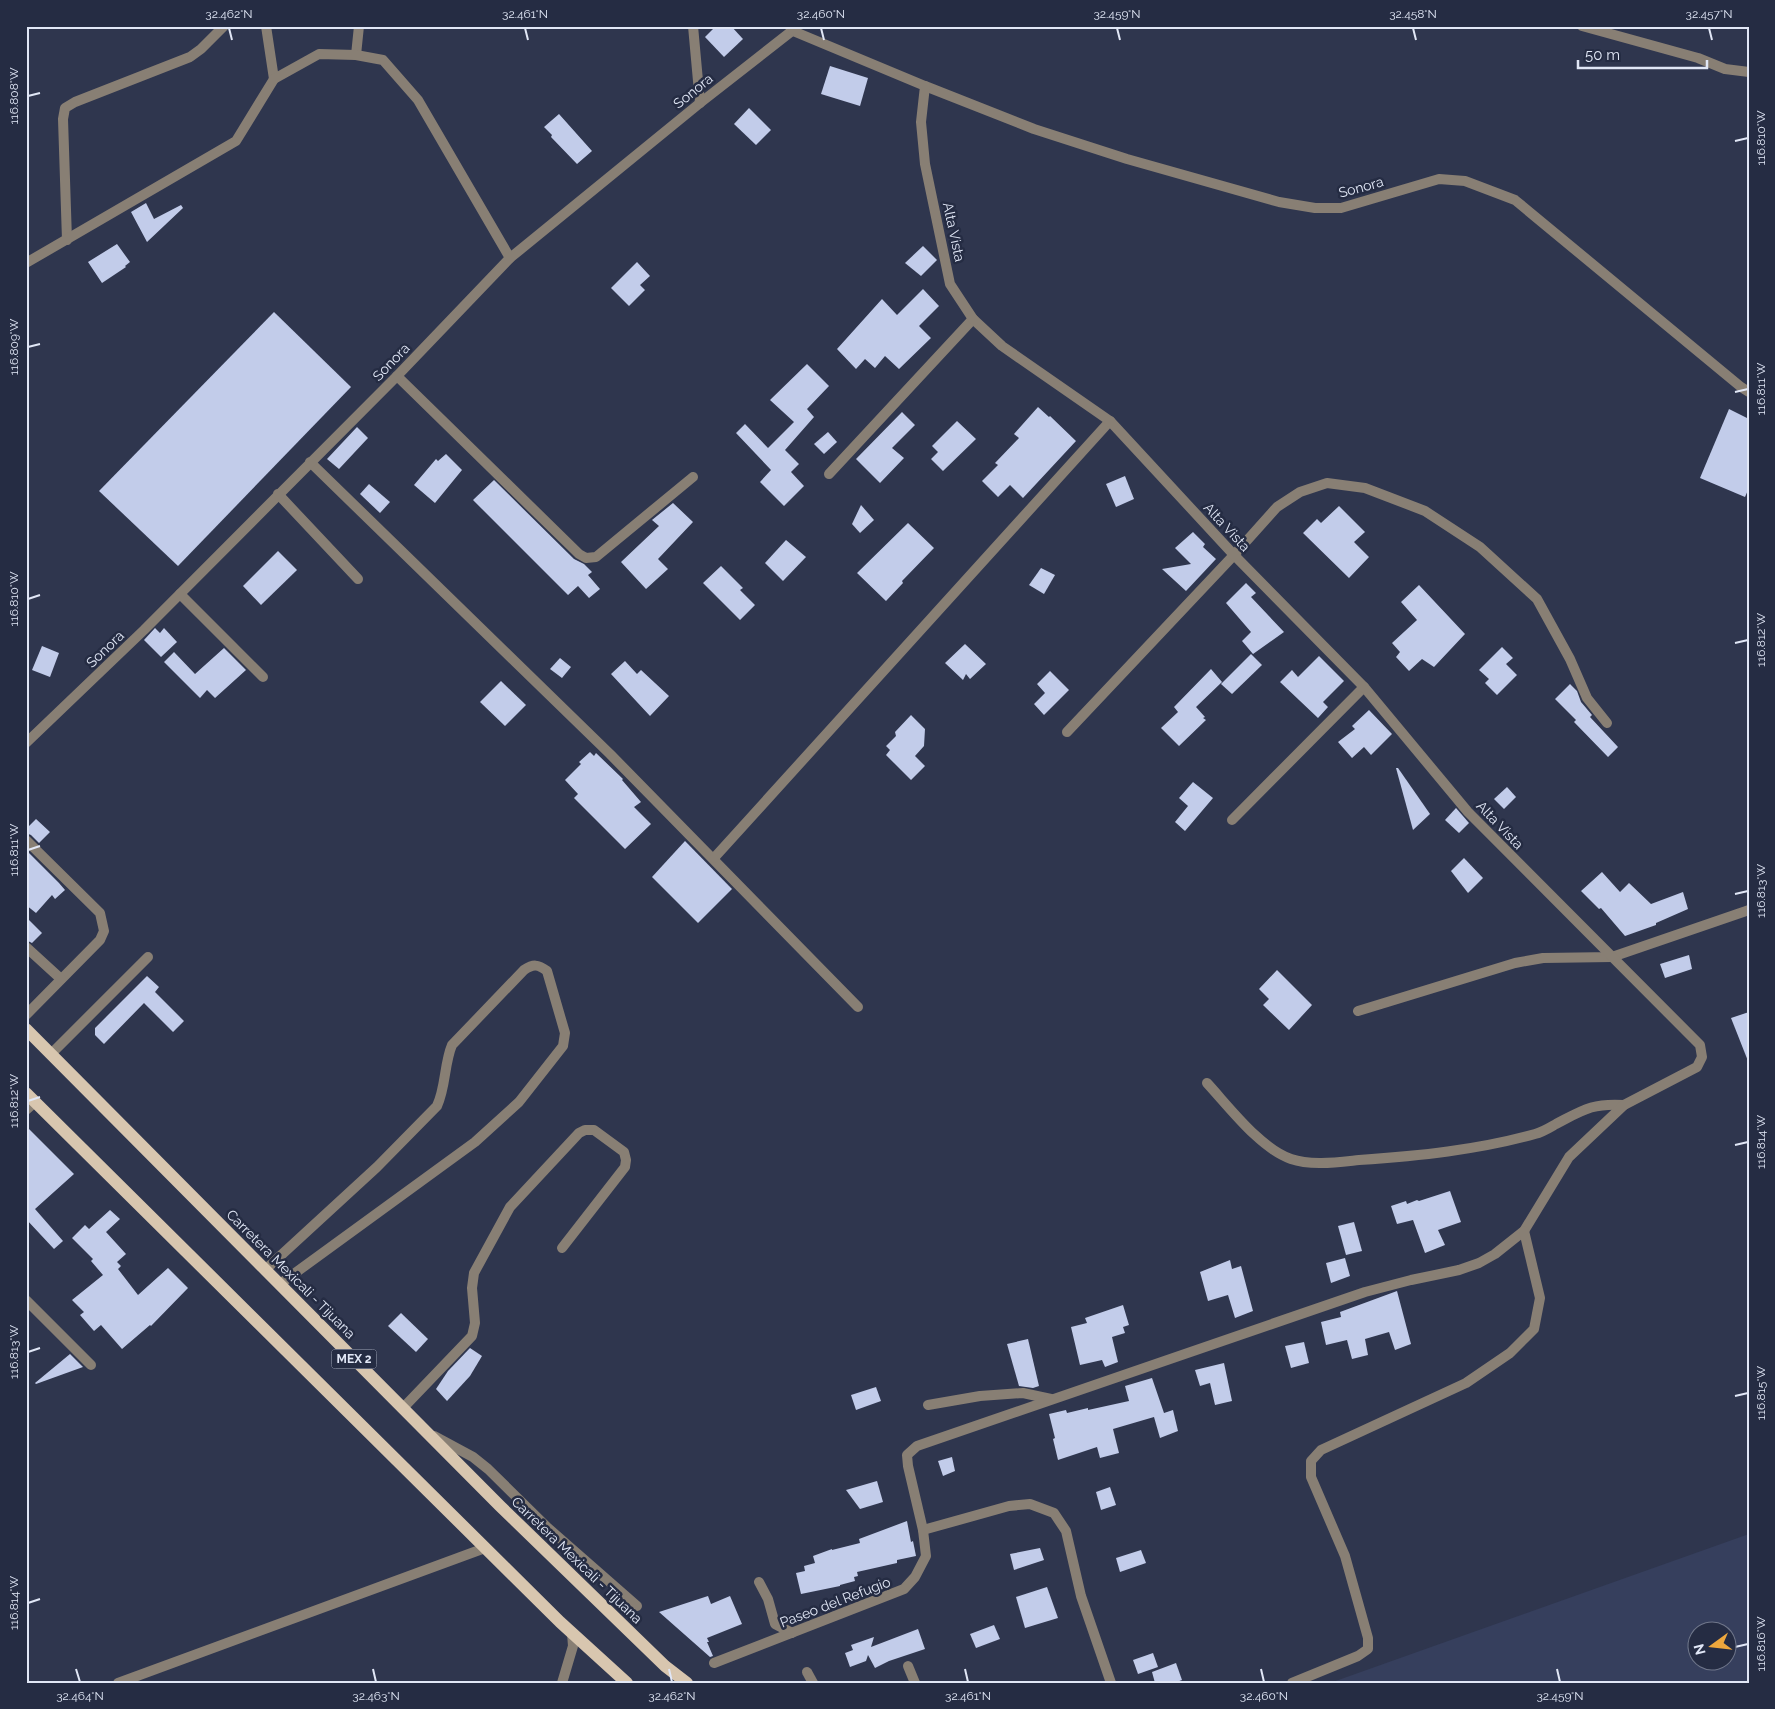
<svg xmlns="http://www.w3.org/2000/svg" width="1775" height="1709" font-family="Raleway,sans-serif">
<rect width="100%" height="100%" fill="#2f364e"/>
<path fill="#363f5d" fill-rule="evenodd" d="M1749,1534V1683H1330ZM1698,1632H1728V1662H1698Z"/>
<g fill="#c2ccea">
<path d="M716,26H731L743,39L724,57L705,37Z"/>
<path d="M830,66L868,78L860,106L821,94Z"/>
<path d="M749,108L771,130L756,145L734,124Z"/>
<path d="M559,114L592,151L577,164L551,137L552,135L544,127Z"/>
<path d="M146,203L154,219L181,205L183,208L147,242L131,212Z"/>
<path d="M117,244L130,262L125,266L126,267L102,283L88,262Z"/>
<path d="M923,246L937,260L921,276L905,263Z"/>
<path d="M637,262L650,276L640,285L645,290L629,306L611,288Z"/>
<path d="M923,289L939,306L919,326L931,338L899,369L885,356L875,368L865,359L856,369L837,349L882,299L897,315Z"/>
<path d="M274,312L351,387L178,566L99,491Z"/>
<path d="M807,364L829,386L807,409L814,417L785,450L799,464L791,472L804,486L784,506L760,482L771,470L736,433L745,424L768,448L794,422L770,400Z"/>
<path d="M1038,407L1049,417L1050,416L1076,441L1023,498L1010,485L998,497L982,481L998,465L995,463L1019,438L1014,434Z"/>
<path d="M1729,409L1749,419V488L1745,497L1700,478Z"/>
<path d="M902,412L915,425L892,448L904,458L880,483L856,459Z"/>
<path d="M957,421L976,439L943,471L931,459L938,452L932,446Z"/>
<path d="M357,427L368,438L339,469L327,459Z"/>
<path d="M828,432L837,442L824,454L814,444Z"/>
<path d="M446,454L462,470L435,503L414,485L436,459L438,461Z"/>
<path d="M1125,476L1134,499L1116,507L1106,484Z"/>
<path d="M494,480L574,559L584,564L592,572L588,575L600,589L589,598L578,586L568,595L473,500Z"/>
<path d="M369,484L390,502L380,513L360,494Z"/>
<path d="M673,503L693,522L658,559L668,569L646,589L621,562L659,526L652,520Z"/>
<path d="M861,505L874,520L860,533L852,524Z"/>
<path d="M1339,506L1365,532L1354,542L1369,557L1349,578L1303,533L1317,519L1321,523Z"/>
<path d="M908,523L934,548L902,581L903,583L886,601L857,573Z"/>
<path d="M1193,532L1205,544L1203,547L1216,559L1186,591L1162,569L1191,564L1175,548Z"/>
<path d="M786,540L806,557L783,581L765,563Z"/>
<path d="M278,551L297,570L261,605L243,586Z"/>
<path d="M721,566L743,588L740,590L755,605L740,620L703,583Z"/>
<path d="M1041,568L1055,575L1044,594L1029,585Z"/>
<path d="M1246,583L1256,593L1251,597L1284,632L1253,654L1242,641L1251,632L1226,603Z"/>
<path d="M1419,585L1465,634L1434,667L1422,659L1409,671L1396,657L1400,652L1392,643L1417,620L1401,602Z"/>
<path d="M155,628L160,633L164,628L177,642L161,657L144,640Z"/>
<path d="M965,644L986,664L970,679L966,674L963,680L945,663Z"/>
<path d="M42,646L59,653L50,677L32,670Z"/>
<path d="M1502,647L1513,658L1506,664L1517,675L1497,695L1485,683L1489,679L1479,670Z"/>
<path d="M224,648L246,670L215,698L207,690L200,698L164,662L174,652L195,674Z"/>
<path d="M1251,654L1262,665L1232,694L1221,684Z"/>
<path d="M1319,656L1344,681L1323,702L1328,707L1318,718L1280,682L1292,670L1298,677Z"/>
<path d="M560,658L571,667L562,678L550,669Z"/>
<path d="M625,661L637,674L641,670L669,696L650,716L611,674Z"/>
<path d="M1211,669L1222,682L1196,707L1205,717L1203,718L1206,720L1179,746L1161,728L1178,712L1174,707Z"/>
<path d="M1050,671L1069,690L1044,715L1034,704L1045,693L1037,684Z"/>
<path d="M501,681L526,705L505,726L480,702Z"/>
<path d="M1570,684L1577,691L1581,702L1592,715L1590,717L1618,747L1608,757L1574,722L1576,720L1555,699Z"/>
<path d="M1369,710L1392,734L1371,755L1364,747L1352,758L1338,742L1355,729L1352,726Z"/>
<path d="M911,715L925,729L924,746L915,756L925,766L911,780L886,755L890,750L886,746L896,736L895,732Z"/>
<path d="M590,752L594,756L596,753L623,779L622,780L641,802L634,807L651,824L625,849L574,798L578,794L565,780L581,764L579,762Z"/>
<path d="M1396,768H1398L1430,814L1413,830Z"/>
<path d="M1193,782L1213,798L1185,831L1175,822L1188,806L1179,798Z"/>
<path d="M1507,787L1516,797L1504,809L1494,799Z"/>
<path d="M1456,808L1469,823L1459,833L1445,820Z"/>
<path d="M36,819L50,832L39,843L31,835L26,833V829Z"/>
<path d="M685,841L732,889L698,923L652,877Z"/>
<path d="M26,850L59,883L65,890L55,899L52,895L36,913L26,905Z"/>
<path d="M1464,858L1483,878L1468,893L1451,871Z"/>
<path d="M1602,872L1620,892L1629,883L1651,904L1683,892L1688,909L1656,923V925L1625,936L1601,908L1599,909L1581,891Z"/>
<path d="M26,917L42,933L32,943L26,940Z"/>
<path d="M1689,955L1692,969L1665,978L1660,964Z"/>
<path d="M1277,970L1312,1005L1289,1030L1263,1005L1269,999L1259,989Z"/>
<path d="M147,976L159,987L155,992L184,1021L173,1032L144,1003L104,1044L95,1035V1028Z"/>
<path d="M1749,1012V1061H1748L1731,1018Z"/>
<path d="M26,1126L74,1174L35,1209L63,1241L54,1249L26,1219Z"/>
<path d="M1450,1191L1461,1222L1438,1230L1445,1245L1425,1253L1413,1220L1397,1224L1391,1206L1406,1201L1407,1204L1417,1200L1419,1201Z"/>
<path d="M110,1210L120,1219L106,1232L126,1254L117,1262L121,1266L118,1269L138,1295L168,1268L188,1288L151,1326L150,1325L122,1349L101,1325L94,1331L80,1315L84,1312L72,1300L103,1275L91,1261L93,1259L72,1238L85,1225L89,1229Z"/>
<path d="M1354,1222L1362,1251L1346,1255L1338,1226Z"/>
<path d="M1345,1258L1350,1276L1331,1283L1326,1263Z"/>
<path d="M1230,1260L1232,1269L1241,1266L1253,1311L1235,1318L1228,1295L1208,1301L1200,1272Z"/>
<path d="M1397,1291L1411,1344L1395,1350L1389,1332L1365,1339L1368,1355L1352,1359L1347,1340L1326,1345L1321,1322L1341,1317L1340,1312Z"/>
<path d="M1123,1305L1129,1325L1123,1327L1125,1333L1112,1337L1118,1362L1105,1367L1102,1360L1080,1365L1071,1327L1087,1323L1085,1318Z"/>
<path d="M401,1313L428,1339L416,1352L388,1326Z"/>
<path d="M1028,1339L1039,1386L1033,1388L1019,1386L1007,1344Z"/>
<path d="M1304,1342L1309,1363L1291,1368L1285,1346Z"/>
<path d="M470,1348L482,1356L470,1376L447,1401L436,1389L448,1371Z"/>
<path d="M70,1354L83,1367L36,1384L35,1383Z"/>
<path d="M1224,1363L1232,1401L1215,1405L1210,1383L1200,1386L1195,1370Z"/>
<path d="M1152,1378L1164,1413L1173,1410L1178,1431L1160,1438L1154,1417L1113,1429L1119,1453L1100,1458L1097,1447L1058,1460L1053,1439L1055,1438L1049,1414L1066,1410L1067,1413L1088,1408V1410L1129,1401L1125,1386Z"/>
<path d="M876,1387L881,1401L856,1410L851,1395Z"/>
<path d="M952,1457L955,1471L943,1476L938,1461Z"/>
<path d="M877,1481L883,1502L860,1509L846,1490Z"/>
<path d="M1110,1487L1116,1505L1101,1510L1096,1492Z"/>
<path d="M907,1521L911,1542L913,1541L916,1556L897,1560V1563L857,1572L858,1576L854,1577L855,1581L840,1585V1586L801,1594L796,1573L805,1571L804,1566L815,1563L813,1556L832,1549V1550L860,1543L859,1539Z"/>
<path d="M1040,1548L1044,1560L1014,1570L1010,1554Z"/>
<path d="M1141,1550L1146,1563L1120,1572L1116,1558Z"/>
<path d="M1047,1587L1058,1618L1025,1628L1016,1597Z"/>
<path d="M708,1596L711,1604L730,1596L742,1624L707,1638L709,1642H707L713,1656L710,1657L659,1612Z"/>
<path d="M994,1625L1000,1639L976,1648L970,1634Z"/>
<path d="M918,1629L925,1649L889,1661L875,1668L868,1655L866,1661L850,1667L845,1653L853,1650L851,1645L874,1637L871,1647Z"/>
<path d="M1153,1653L1158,1667L1138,1674L1133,1660Z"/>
<path d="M1176,1663L1182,1680L1174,1683H1155L1152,1672Z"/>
</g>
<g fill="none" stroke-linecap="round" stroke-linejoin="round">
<g stroke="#887f74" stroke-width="10">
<path d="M693,26L700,103"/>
<path d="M925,86L1034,129L1127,159L1279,202L1315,208H1341L1439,179L1465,181L1515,200L1741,387L1749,392"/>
<path d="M67,240L63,119L65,108L75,102L190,57L201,49L224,26"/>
<path d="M278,494L358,579"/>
<path d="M180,594L263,677"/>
<path d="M26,840L100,913L104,931L100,940L26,1015"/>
<path d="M26,947L61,979"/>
<path d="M51,1054L148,957"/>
<path d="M265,1270L377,1167L437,1106C446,1087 444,1064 452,1045L524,970C533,964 538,964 547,971L565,1033L563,1046L519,1102L475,1142L280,1284"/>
<path d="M403,1408L472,1336L475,1323L472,1288L474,1273L510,1207L579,1133L585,1130H594L624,1152L626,1160L625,1167L562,1248"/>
<path d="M434,1436L473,1457L488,1469L548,1528L637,1606"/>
</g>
<g stroke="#887f74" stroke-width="10">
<path d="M266,26L274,79"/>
<path d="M1582,26L1698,58L1725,69L1749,72"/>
<path d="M356,55L359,26"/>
<path d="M26,263L236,141L274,79L319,54L356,55L383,60L418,100L510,258"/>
<path d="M397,376L579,554L586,558L596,557L693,477"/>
<path d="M310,462L610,754L858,1007"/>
<path d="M829,474L973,319"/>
<path d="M1067,732L1234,555L1277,507L1300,492L1327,483L1365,488L1425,511L1480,547L1537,599L1570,659L1587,698L1607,723"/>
<path d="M26,743L144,630L397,376L510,258L700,103L797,27"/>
<path d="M1232,820L1364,687"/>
<path d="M714,858L1110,421"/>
<path d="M1358,1011L1515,963L1543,958L1612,957L1749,910"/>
<path d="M1207,1083C1230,1108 1260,1148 1291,1159C1311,1166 1339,1162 1359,1160C1418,1156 1478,1150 1535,1134C1543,1132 1549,1128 1556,1124C1583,1110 1592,1103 1624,1105"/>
<path d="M26,1110L35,1102"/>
<path d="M26,1300L91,1365"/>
<path d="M928,1405L980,1396L1023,1393L1051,1399"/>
<path d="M923,1530L1009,1506L1030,1504L1054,1513L1066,1531L1081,1596L1111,1683"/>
<path d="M759,1582L768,1599L775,1624L792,1633"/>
<path d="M714,1663L904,1589L915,1577L926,1556L923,1530L908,1466L907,1455L917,1446L1365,1292L1411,1280L1459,1270L1479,1263L1495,1254L1524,1231L1569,1157L1624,1105L1697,1067L1702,1057L1700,1045L1468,812L1364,687L1234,555L1110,421L1002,346L973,319L950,284L925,164L921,122L925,86L793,31"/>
<path d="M908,1666L915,1683"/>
<path d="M807,1672L813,1683"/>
<path d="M118,1683L485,1548"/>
<path d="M562,1683L573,1646L572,1633"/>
<path d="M1292,1683L1358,1656L1368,1649V1638L1345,1556L1311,1477V1461L1321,1450L1466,1383L1510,1353L1534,1329L1540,1298L1524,1231"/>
</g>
<g stroke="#d8c6af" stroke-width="12">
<path d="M26,1029L500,1506L665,1666L687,1683"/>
<path d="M26,1093L560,1622L627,1683"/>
</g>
</g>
<path fill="none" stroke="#e1e7f6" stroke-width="2" d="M229,28L232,40M525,28L528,40M821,28L824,40M1117,28L1120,40M1413,28L1416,40M1709,28L1712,40M28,96L40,93M1735,141L1748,138M28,347L40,344M1735,392L1748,389M28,599L40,595M1735,643L1748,640M28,850L40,846M1735,894L1748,891M28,1101L40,1097M1735,1145L1748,1142M28,1352L40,1348M1735,1396L1748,1393M28,1603L40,1599M1735,1647L1748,1644M76,1669L80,1682M373,1669L376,1682M669,1669L672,1682M965,1669L968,1682M1261,1669L1264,1682M1557,1669L1560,1682"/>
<g text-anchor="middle" stroke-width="5" stroke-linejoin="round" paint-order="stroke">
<rect fill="#252c43" stroke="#a9afc0" stroke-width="1" x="331.5" y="1349.5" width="45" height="19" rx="4"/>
<g font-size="12" font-weight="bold" fill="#e1e7f6">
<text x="354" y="1363">MEX 2</text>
</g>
<g font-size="14" fill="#e1e7f6" stroke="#252c43">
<text transform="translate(693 91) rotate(-39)" y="5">Sonora</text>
<text transform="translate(1361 187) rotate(-15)" y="5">Sonora</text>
<text transform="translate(954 232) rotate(78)" y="5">Alta Vista</text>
<text transform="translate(391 362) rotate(-46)" y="5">Sonora</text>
<text transform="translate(1227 527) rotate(47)" y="5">Alta Vista</text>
<text transform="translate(105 649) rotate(-44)" y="5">Sonora</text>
<text transform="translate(1500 825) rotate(46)" y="5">Alta Vista</text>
<text transform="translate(291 1274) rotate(45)" y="5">Carretera Mexicali - Tijuana</text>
<text transform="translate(577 1560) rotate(44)" y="5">Carretera Mexicali - Tijuana</text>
<text transform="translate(835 1602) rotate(-21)" y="5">Paseo del Refugio</text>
</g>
</g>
<rect width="1775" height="1709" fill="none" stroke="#252c43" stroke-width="55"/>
<g transform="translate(1712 1646) rotate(255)"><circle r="24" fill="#252c43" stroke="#70778b"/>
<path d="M0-4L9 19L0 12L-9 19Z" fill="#eea73d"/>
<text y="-8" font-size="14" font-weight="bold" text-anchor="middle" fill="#e1e7f6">N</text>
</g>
<path d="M1578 60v8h129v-8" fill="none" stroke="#e1e7f6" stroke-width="2.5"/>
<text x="1585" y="60" font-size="15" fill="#e1e7f6" stroke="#252c43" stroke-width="4" paint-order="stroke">50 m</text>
<rect x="28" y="28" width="1720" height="1654" fill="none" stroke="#e1e7f6" stroke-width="2"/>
<g font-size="12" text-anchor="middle" fill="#e1e7f6">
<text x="229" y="18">32.462°N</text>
<text x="525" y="18">32.461°N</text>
<text x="821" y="18">32.460°N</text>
<text x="1117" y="18">32.459°N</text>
<text x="1413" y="18">32.458°N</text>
<text x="1709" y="18">32.457°N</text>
<text transform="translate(14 96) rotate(-90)" y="4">116.808°W</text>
<text transform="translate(1761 138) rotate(-90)" y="4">116.810°W</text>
<text transform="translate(14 347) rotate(-90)" y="4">116.809°W</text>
<text transform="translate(1761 389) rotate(-90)" y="4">116.811°W</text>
<text transform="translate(14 599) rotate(-90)" y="4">116.810°W</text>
<text transform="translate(1761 640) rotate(-90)" y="4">116.812°W</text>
<text transform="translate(14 850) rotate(-90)" y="4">116.811°W</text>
<text transform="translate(1761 891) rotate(-90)" y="4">116.813°W</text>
<text transform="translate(14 1101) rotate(-90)" y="4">116.812°W</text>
<text transform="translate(1761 1142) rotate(-90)" y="4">116.814°W</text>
<text transform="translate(14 1352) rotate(-90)" y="4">116.813°W</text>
<text transform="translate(1761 1393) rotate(-90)" y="4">116.815°W</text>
<text transform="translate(14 1603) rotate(-90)" y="4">116.814°W</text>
<text transform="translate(1761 1644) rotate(-90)" y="4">116.816°W</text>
<text x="80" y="1700">32.464°N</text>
<text x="376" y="1700">32.463°N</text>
<text x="672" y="1700">32.462°N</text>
<text x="968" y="1700">32.461°N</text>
<text x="1264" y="1700">32.460°N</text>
<text x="1560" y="1700">32.459°N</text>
</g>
</svg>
